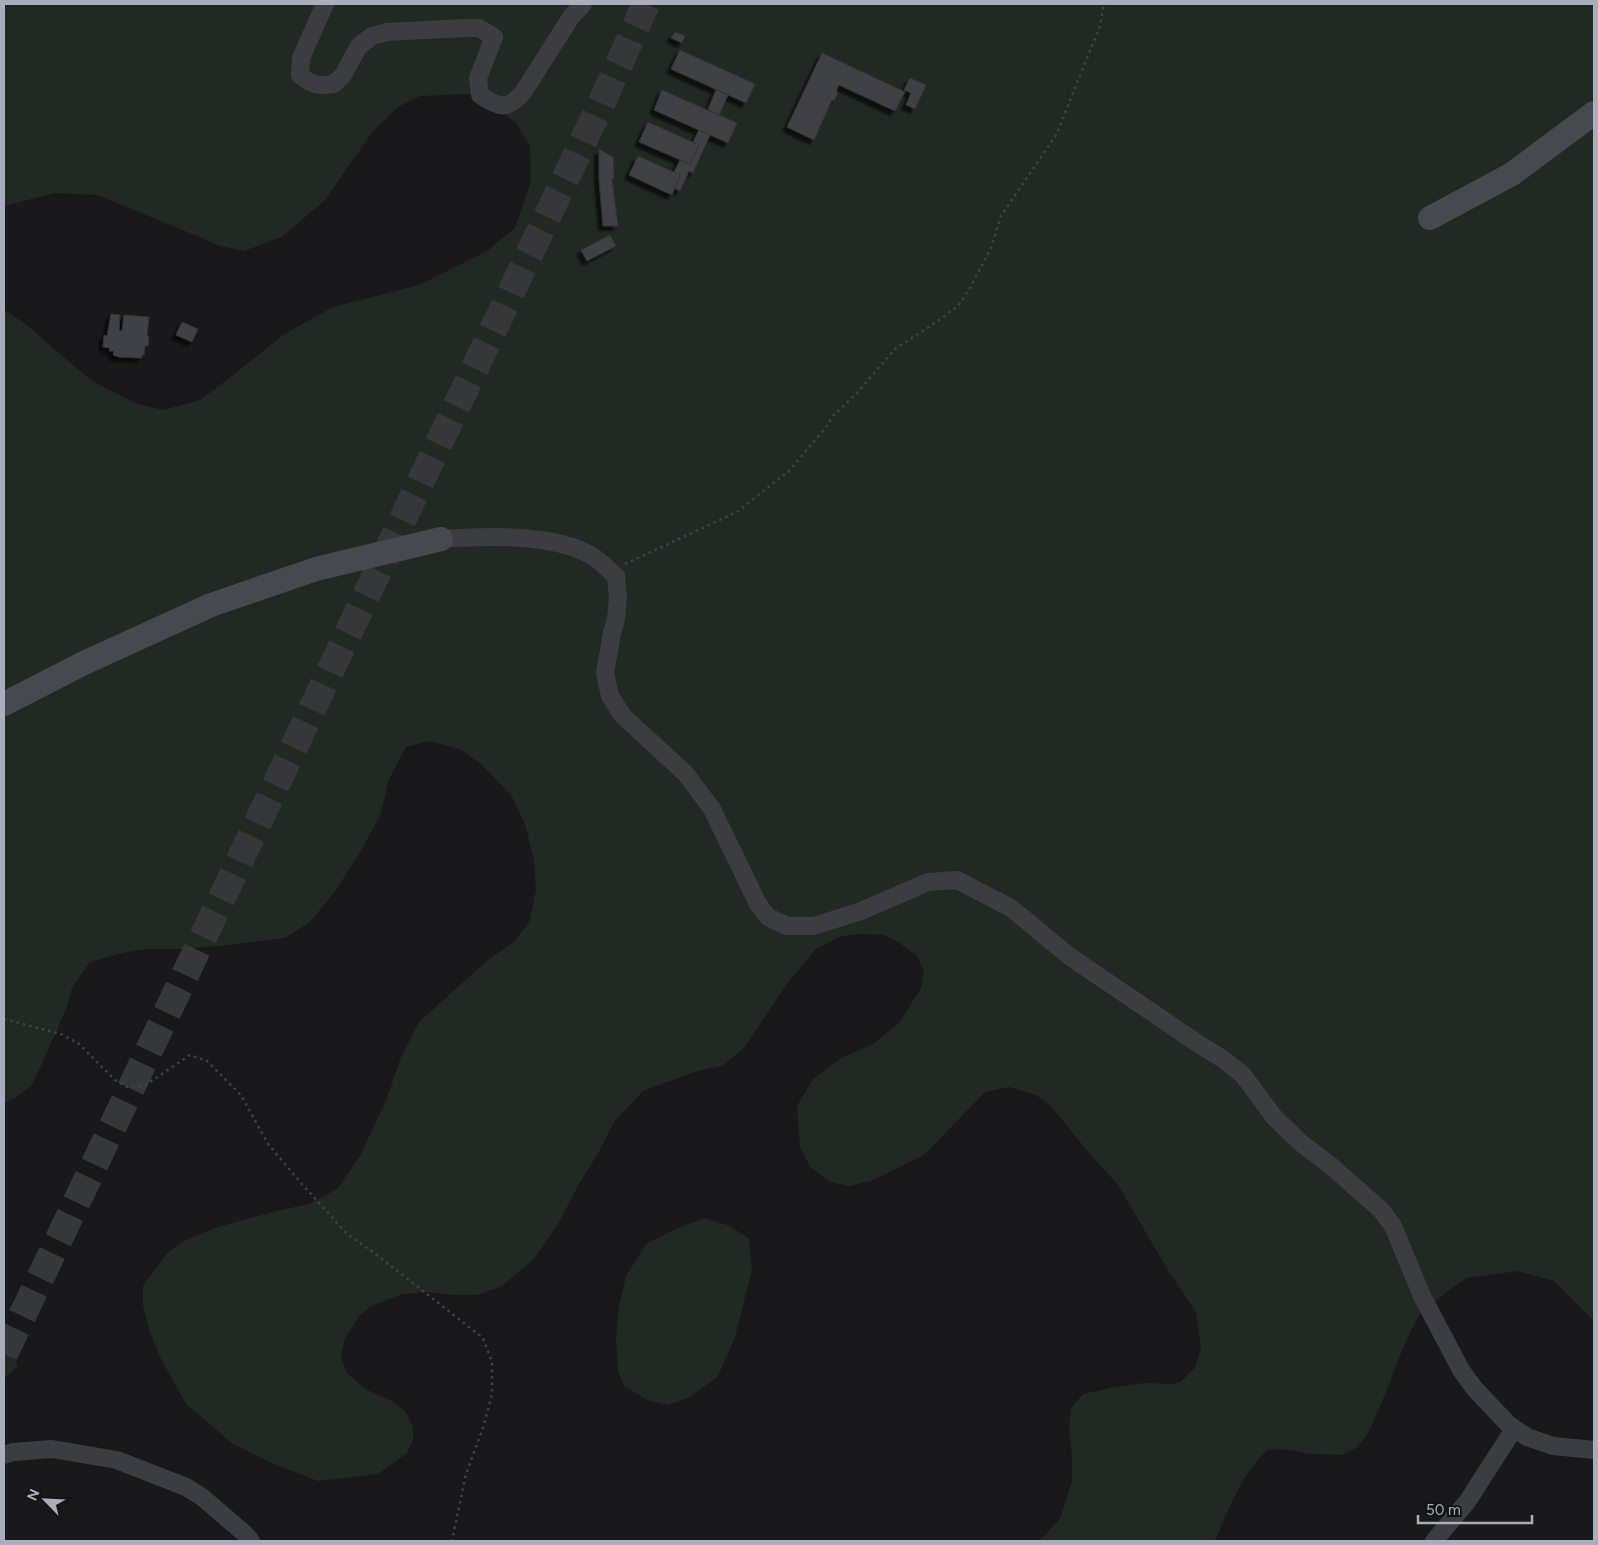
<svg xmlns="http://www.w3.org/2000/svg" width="1598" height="1545" font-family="Figtree,sans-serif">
<defs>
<filter id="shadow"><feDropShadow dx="-4.5" dy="4.5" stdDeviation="1" flood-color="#0009"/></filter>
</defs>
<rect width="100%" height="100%" fill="#19191b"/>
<g fill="#202a23">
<path d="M4,4H1594V1321L1554,1281L1518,1271L1467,1278L1448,1291L1419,1315L1405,1343L1380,1407L1367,1435L1356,1448L1342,1455L1312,1454L1282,1449L1267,1450C1241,1475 1229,1509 1215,1541H1039L1060,1519L1072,1481V1454L1069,1432L1071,1408L1083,1394L1116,1387L1144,1383L1172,1384L1180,1382L1195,1368L1201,1347L1196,1312L1169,1272L1118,1185L1090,1154L1050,1105L1036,1095L1009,1087L985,1092L924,1155L871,1181L849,1186L830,1182L810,1167L800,1147L797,1106L813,1079L841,1058L873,1044L899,1023L921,988L924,971L917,956L897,941L883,935L862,934L841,936L816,949L786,985L744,1048L722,1066L697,1071L643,1091L614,1122L600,1150L579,1184L558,1224L534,1259L502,1286L478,1295H453L426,1292L402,1294L371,1306L359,1316L345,1338L341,1357L347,1373L365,1389L392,1401L405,1411L413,1427V1440L407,1453L378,1474L318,1481L272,1463L233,1444L186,1404L160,1357L149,1329L143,1305V1286L167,1253L184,1241L215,1228L276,1211L309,1204L337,1189L360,1156L387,1098L401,1057L419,1022L489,959L515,941L530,920L536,890L534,860L525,824L511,795L482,765L460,749L429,741L406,747L389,779L380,816L359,854L336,890L310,922L285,938L219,946L179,949H146L122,953L90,962L72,988L66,1009L40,1068L31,1086L15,1098L4,1103V311L8,312L33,330L55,350L92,381L137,404L163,410L200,400L236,373L283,335L333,307L419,285L487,251L515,228L531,181L530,146L516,123L490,103L470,94L420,96L398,107L373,131L325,200L283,236L244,251L216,245L207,240L97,195L55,193L4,206Z"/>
<path d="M704,1218L730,1226L749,1239L752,1270L735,1337L718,1376L690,1397L668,1405L647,1400L624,1386L618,1371L616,1338L619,1307L626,1276L647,1243L678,1228Z"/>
<path d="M4,1332L18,1366L4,1379Z"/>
</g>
<g fill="#404146" stroke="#333338" filter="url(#shadow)">
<path d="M675,32L685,36L682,43L671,38Z"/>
<path d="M680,50L755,84L746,103L671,69Z"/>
<path d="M822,53L905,92L895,111L839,85L836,91L838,92L834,101L832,100L814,140L787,127Z"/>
<path d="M910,78L926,85L915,109L906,105L911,93L904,90Z"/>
<path d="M662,90L737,123L728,143L654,110Z"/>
<path d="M716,90L728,95L719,115L708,109Z"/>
<path d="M648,122L699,145L690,164L639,142Z"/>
<path d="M699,130L710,135L693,173L689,171L680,191L674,188L680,175L674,172L680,160L690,164L699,145L693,142Z"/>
<path d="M599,149L613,157L614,178L612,179L618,226H603L599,179Z"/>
<path d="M638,156L680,175L672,195L629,175Z"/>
<path d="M610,235L616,246L587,261L581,250Z"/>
<path d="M111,314L120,315L119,330L122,331L124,315L149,317L147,336L149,337L148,346H145L144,355H142V358L119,357L113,355L114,351H109L110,348L103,347L104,335L107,336Z"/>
<path d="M182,322L198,329L192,342L176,335Z"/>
</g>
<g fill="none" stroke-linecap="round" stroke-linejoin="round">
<path stroke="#36373b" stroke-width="28" stroke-dasharray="28 14" stroke-linecap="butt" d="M4,1354L600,106L646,4"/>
<g stroke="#404148" stroke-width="2.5" stroke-dasharray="2.5 4" stroke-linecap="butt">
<path d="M625,564L737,512L789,471L826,427L833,416L857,393L895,349L935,323L958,306L970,288L991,248L1001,216L1056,135L1100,26L1104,4"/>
<path d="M4,1019L61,1034L78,1043L115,1080L127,1087L144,1086L190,1055L207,1061L241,1095L268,1144L301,1183L347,1234L373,1252L483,1338L492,1362V1394L483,1428L466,1474L452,1541"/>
</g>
<g stroke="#3c3c43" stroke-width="18">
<path d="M325,4L301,58L300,75C313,86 318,86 334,84L343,75L359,46L372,36L387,32L465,28H479L494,37L478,78L480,95C500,109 509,110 524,91L571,17L583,4"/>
<path d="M441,539C485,536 554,533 592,556C601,561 608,570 616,576L618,598L616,619L612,633L605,673L610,696L623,716L686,774L712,809L758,904L768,917L787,926H814L861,911L928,882L957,880L1011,908L1069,956L1200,1045L1223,1059L1243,1075L1274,1117L1301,1143L1330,1165L1381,1210L1393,1226L1422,1296L1461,1370L1474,1388L1508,1424L1527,1437L1553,1446L1594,1450"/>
<path d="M4,1455L13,1452L52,1449L117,1460L186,1487L202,1497L244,1533L251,1541"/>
<path d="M1434,1541L1467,1502L1514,1429"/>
</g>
<g stroke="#474951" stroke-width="24">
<path d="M1430,218L1512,174L1594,113"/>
<path d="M4,704L84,663L211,605L316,569L441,539"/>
</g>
</g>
<rect width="1598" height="1545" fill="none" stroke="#aaaebc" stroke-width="10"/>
<g transform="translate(45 1500) rotate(294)" stroke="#141417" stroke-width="4" paint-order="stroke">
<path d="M0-4L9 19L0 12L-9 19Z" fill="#aaaebc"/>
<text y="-8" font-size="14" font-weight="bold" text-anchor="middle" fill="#aaaebc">N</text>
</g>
<path d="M1418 1515v8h114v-8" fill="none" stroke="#aaaebc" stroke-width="2.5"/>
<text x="1426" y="1515" font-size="15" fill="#aaaebc" stroke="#141417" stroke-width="4" paint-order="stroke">50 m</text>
</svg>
